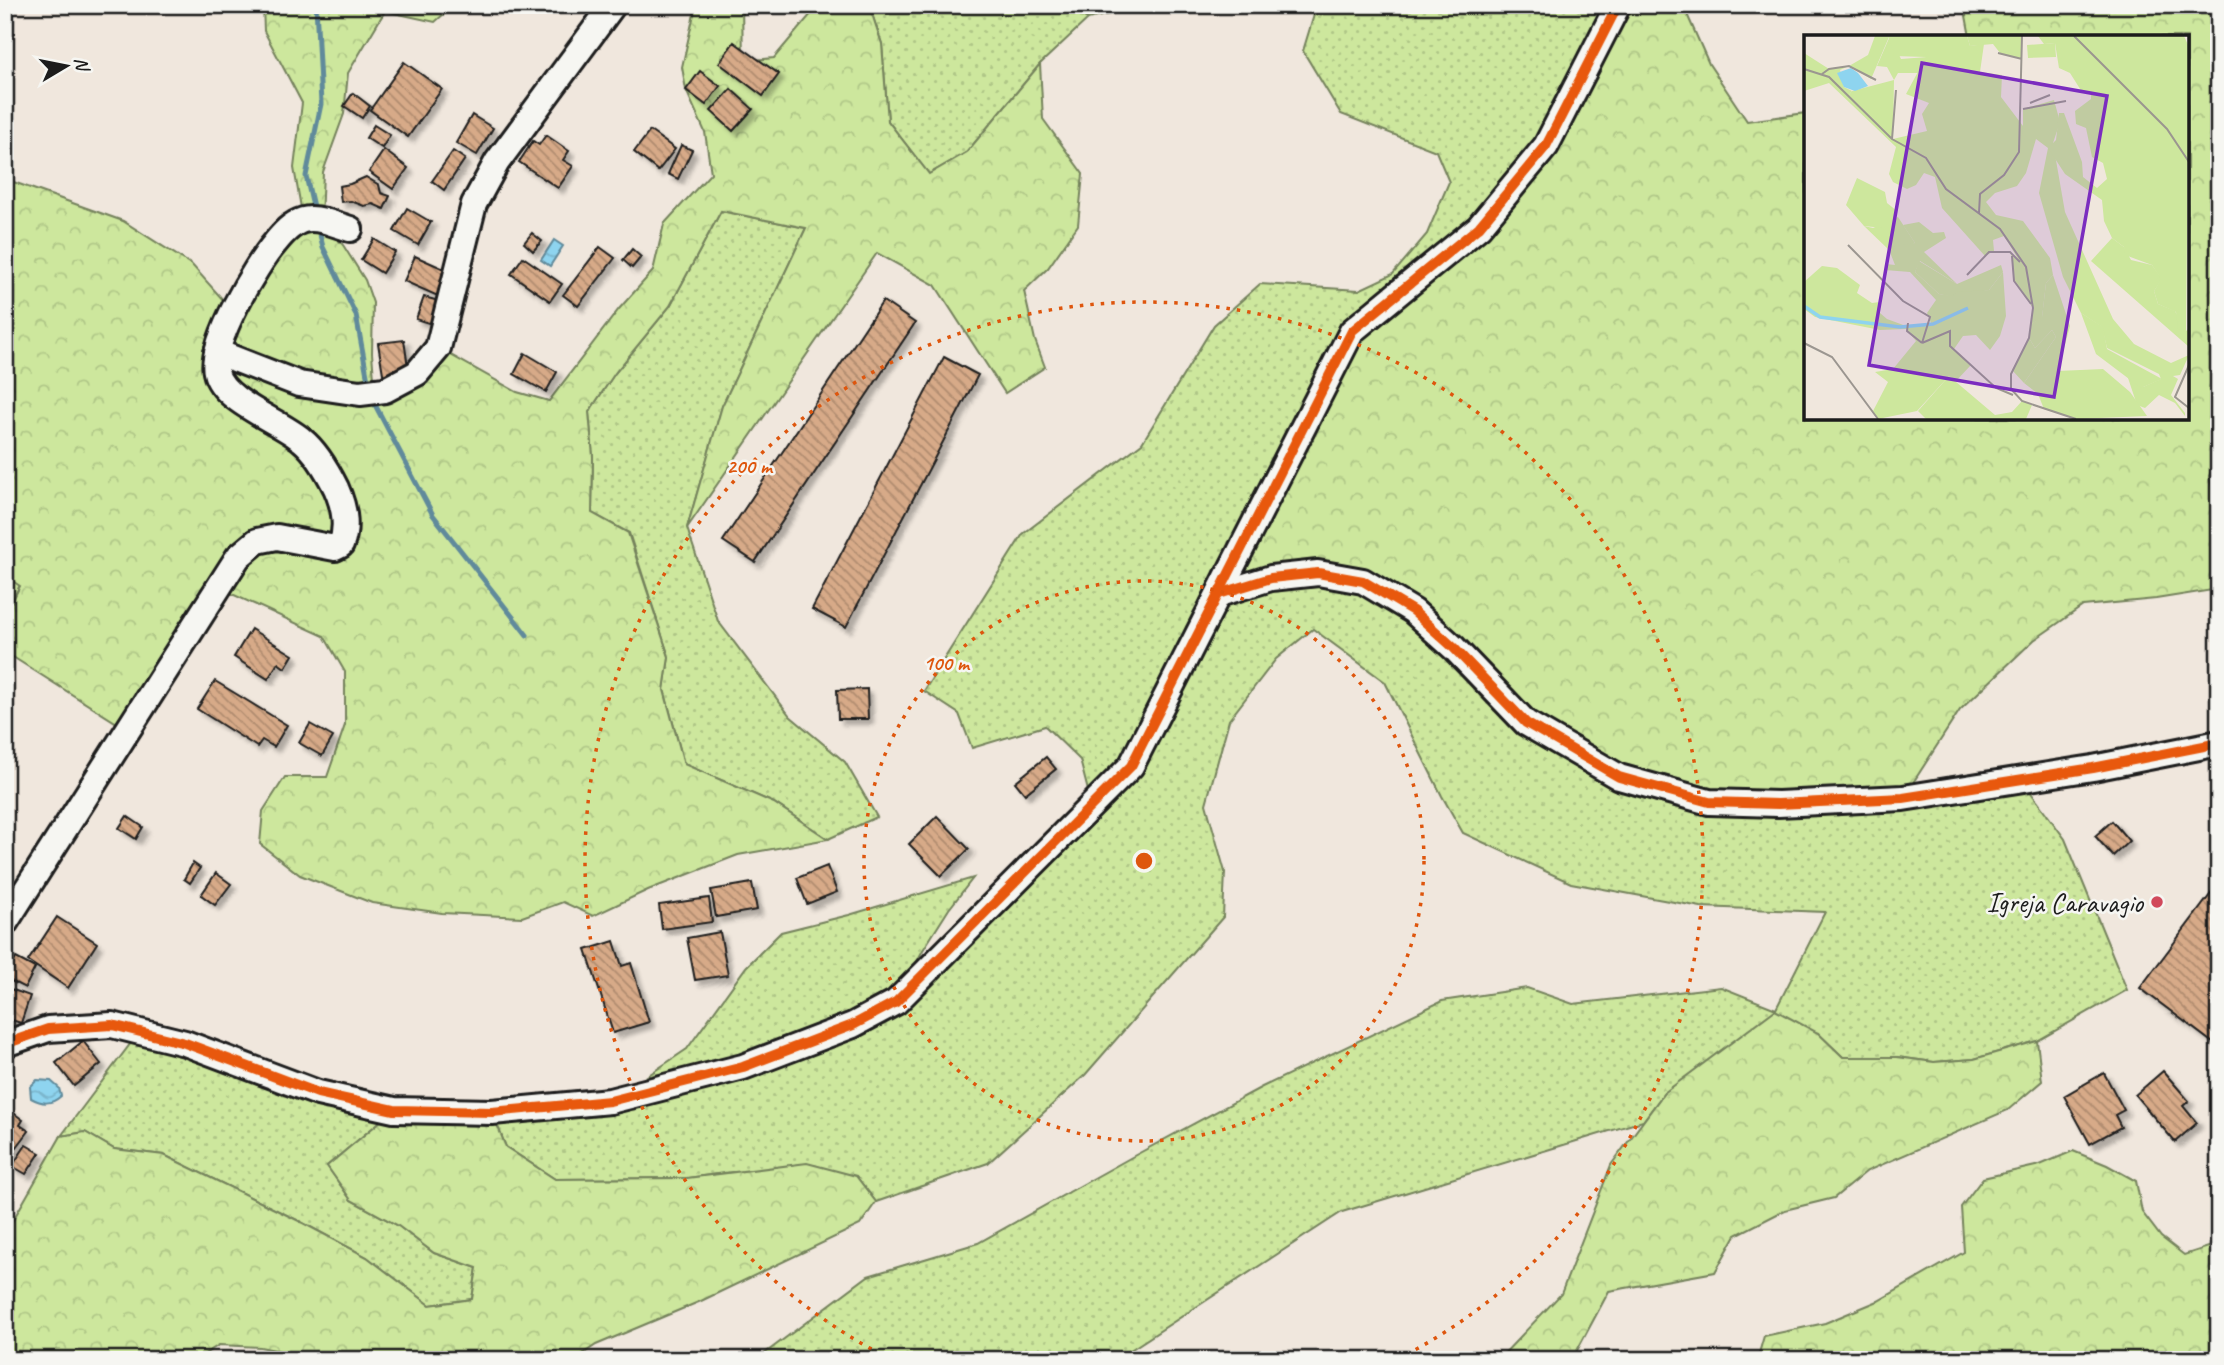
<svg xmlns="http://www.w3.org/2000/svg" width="2224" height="1365" font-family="Caveat,sans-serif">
<defs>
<pattern id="grass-dots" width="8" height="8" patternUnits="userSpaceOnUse" patternTransform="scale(1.75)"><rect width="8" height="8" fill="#cde79d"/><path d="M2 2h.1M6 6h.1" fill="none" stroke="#afc687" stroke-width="1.8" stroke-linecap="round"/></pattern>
<pattern id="forest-crowns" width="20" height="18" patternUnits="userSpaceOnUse" patternTransform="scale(1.75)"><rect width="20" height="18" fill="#cde79d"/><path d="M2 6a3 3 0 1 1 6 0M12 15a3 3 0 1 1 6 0" fill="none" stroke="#afc687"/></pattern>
<pattern id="water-waves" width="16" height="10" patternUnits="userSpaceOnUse" patternTransform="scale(1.75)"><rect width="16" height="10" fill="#8ed4ef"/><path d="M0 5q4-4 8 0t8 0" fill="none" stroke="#7ab5cc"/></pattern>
<pattern id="building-back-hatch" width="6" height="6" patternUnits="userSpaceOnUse" patternTransform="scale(1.75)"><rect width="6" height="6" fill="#d7aa88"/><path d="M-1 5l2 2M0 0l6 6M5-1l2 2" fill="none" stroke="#ae8a6e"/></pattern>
<filter id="shadow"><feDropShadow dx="5" dy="5" stdDeviation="2" flood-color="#0004"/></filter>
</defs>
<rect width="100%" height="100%" fill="#f0e7dd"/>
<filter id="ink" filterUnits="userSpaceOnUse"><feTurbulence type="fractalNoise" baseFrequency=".0143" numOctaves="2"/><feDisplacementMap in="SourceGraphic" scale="14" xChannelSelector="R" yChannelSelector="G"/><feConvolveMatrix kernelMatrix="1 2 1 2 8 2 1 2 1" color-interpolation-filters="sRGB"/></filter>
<g filter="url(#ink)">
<g fill="url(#grass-dots)" stroke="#74825c" stroke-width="2">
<path d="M869,5H1062L1088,19L1040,64L967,152L929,174L888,121L882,44Z"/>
<path d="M1317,5H1618L1363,581L1709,802L2021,779L2065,839L2127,990L2037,1041L1974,1059L1934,1062L1897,1057H1843L1818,1033L1664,1093L1643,1121L1342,1212L1115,1360H756L868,1276L978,1243L1130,1158L1262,1087L1442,1001L1527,988L1573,1004L1721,987L1776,1009L1825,912L1701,907L1571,883L1463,833L1442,796L1385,682L1313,629L1276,659L1229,720L1206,804L1225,872L1223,917L1085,1075L988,1163L876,1202L856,1176L732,1172L687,1178L555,1179L506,1147L492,1112L610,1101L687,1049L746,967L781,932L849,915L973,878L949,909L923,950L897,999L1092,806L1080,760L1045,726L972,748L959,714L924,691L1023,534L1142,443L1214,325L1260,284L1359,290L1393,274L1427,234L1449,182L1436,151L1341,114L1303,51Z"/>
<path d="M721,211L806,228L722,406L687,528L718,621L790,716L845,762L877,817L828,839L774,803L684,764L664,689L669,657L629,533L592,513L593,457L589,412L615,373L670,306Z"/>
<path d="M5,576L20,585L5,615Z"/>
<path d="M140,1031L394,1110L327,1166L351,1200L397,1225L434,1253L477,1268L472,1299L430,1305L367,1257L301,1222L164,1155L114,1149L85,1132L61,1136Z"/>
</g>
<g fill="url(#forest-crowns)" stroke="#74825c" stroke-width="2">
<path d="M263,5H454L435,22L385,11L348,73L344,114L323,172L321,220L343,245L365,280L373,303L372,353L375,391L438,348L517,392L549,401L619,309L653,271L664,224L711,173L705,132L686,90L682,67L696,5H742L743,61L774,58L811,14L826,5H869L882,44L888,121L929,174L967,152L1040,64L1043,119L1083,174L1078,225L1048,268L1024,291L1035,340L1045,367L1005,393L935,285L877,253L687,528L722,406L806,228L721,211L670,306L615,373L589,412L593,457L592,513L628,533L669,657L664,690L684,764L774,803L828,839L738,855L648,890L593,916L563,902L522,917L442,913L372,903L300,875L260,844L263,811L285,777H327L345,725V672L324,636L219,588L128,730L5,652V615L20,586L5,576V179L123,221L192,265L232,310L303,219L294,168L302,103L264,31Z"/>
<path d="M1062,5H1138L1137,8L1088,19Z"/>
<path d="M1618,5H1683L1709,64L1747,121L1806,113V418H2187V37H1970L1964,5H2188L2219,12V455L2209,476L2219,511V589L2156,599L2083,606L2034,640L1960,710L1903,798L1778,804L1619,777L1526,723L1363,581L1219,594L1352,331L1479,227L1546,146Z"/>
<path d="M1775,1010L1818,1033L1843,1057H1897L1934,1062L1974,1059L2037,1041L2042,1081L2008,1110L1867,1171L1834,1198L1785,1210L1736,1235L1715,1272L1609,1291L1572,1360H1498L1561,1294L1611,1165L1664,1093Z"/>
<path d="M394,1110L492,1112L506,1147L555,1179L687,1178L807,1163L856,1176L876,1202L860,1225L701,1301L596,1345L574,1360H326L260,1347L219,1345L195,1360H5V1234L61,1136L85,1132L114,1149L164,1155L301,1222L367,1257L430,1305L472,1299L477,1268L434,1253L397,1225L351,1200L327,1166Z"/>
<path d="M2073,1151L2107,1165L2136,1181L2142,1212L2161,1237L2184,1255L2218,1244L2219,1241V1360H1757L1764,1336L1825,1323L1878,1301L1964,1252L1961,1207L1983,1178L2040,1165Z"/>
</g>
<g fill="url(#water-waves)" stroke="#608a9b" stroke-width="2">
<path d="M554,240L563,246L550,266L541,260Z"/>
<path d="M37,1080L51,1081L59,1088L61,1096C51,1105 42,1104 31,1098L30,1087Z"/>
</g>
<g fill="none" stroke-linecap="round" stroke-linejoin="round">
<g stroke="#608a9b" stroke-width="5">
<path d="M314,211L306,176L321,104L316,5"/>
<path d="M318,227L323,247L356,315L369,386"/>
<path d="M372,399L433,515L527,635"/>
</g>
</g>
<g fill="url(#building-back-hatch)" stroke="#1c1c1c" stroke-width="2" filter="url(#shadow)">
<path d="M734,42L779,74L763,96L719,63Z"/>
<path d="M404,62L442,89L408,137L370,110Z"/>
<path d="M700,71L720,86L706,105L686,90Z"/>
<path d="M731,89L753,109L733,131L711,111Z"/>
<path d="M353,93L370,106L362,118L344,106Z"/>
<path d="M472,115L493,128L477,155L456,143Z"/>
<path d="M374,125L390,135L382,148L366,138Z"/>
<path d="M650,131L675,149L658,171L634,152Z"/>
<path d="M546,135L569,151L563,160L573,166L558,188L519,162L533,141L539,145Z"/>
<path d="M681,145L692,150L678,179L668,174Z"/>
<path d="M384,150L408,168L393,189L369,172Z"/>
<path d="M453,151L465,159L444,190L432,181Z"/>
<path d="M366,177L379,185L381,193L390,196L384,209L373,204L364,206L351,201L341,202L339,186L350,184Z"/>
<path d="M407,208L431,222L418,245L394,231Z"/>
<path d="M532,233L542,241L533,251L524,243Z"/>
<path d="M374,239L395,252L382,273L361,260Z"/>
<path d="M600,247L615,258L578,306L563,295Z"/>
<path d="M632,249L641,257L632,268L623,260Z"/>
<path d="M415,256L451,272L440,297L404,281Z"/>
<path d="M523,257L562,284L550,301L511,274Z"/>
<path d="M424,297L439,301L432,324L416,319Z"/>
<path d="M883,301L915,323L755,562L723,541Z"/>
<path d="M404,340L408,367L398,369L399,378L384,380L378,343Z"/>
<path d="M525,353L557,372L546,392L514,374Z"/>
<path d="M944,357L978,375L846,627L812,609Z"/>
<path d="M251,629L293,655L285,668L278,663L268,679L234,657Z"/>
<path d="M215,681L287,725L274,747L262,740L257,747L197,709Z"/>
<path d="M867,689L868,719H838L837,690Z"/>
<path d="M310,724L333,737L322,756L299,743Z"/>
<path d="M1046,757L1056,769L1025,794L1015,782Z"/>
<path d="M127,816L143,827L136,839L119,828Z"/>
<path d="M937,816L969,849L941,876L909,844Z"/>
<path d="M2112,821L2129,841L2113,856L2095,836Z"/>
<path d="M193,863L200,868L190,883L184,879Z"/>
<path d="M827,866L837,892L807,904L797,878Z"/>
<path d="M216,873L231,884L215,905L201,895Z"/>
<path d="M752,883L757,910L716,917L711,890Z"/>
<path d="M2219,883V1035L2213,1043L2140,988Z"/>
<path d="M709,898L712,922L662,929L659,905Z"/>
<path d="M57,917L97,943L68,988L28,961Z"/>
<path d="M720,932L728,975L695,980L687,938Z"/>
<path d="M614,941L622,966L631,963L649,1022L613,1033L586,950Z"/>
<path d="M16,958L35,968L25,988L5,978Z"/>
<path d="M5,987L30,996L21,1023L5,1018Z"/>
<path d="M83,1041L101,1064L74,1086L56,1063Z"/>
<path d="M2163,1071L2189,1101L2183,1106L2197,1123L2175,1142L2135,1095Z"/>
<path d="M2104,1073L2124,1110L2115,1115L2121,1127L2090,1144L2064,1096Z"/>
<path d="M7,1108L23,1120L20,1125L29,1131L10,1156L5,1153V1111Z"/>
<path d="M26,1145L40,1153L26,1174L12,1166Z"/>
</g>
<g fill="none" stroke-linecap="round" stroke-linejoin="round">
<g stroke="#1c1c1c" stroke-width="30">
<g id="minor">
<path d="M217,352L299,384L360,393L385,390L417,373L438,348L474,204L497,162L613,5"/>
<path d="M1219,594L1271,578L1318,573L1363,581L1413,611L1454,648L1526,723L1619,777L1709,802L1778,804L1903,798L2093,768L2219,743"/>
<path d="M5,923L238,557L257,541L277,537L335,548L341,545C348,527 344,506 336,488C328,472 317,452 302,440C280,421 222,401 216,372C209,344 256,265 275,243C301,210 314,217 350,229"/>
<path d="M5,1044L48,1029L112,1025L185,1043L318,1093L394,1110L492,1112L610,1101L743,1067L853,1025L896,1002L1131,766L1352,331L1479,227L1546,146L1618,5"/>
</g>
</g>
<use href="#minor" stroke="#f6f6f2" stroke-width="24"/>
<g stroke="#f6f6f2" stroke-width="15">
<g id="cycleway">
<path d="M1219,594L1271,578L1318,573L1363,581L1413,611L1454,648L1526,723L1619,777L1709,802L1778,804L1903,798L2093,768L2219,743"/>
<path d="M5,1044L48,1029L112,1025L185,1043L318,1093L394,1110L492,1112L610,1101L743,1067L853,1025L896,1002L1131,766L1352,331L1479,227L1546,146L1618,5"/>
</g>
</g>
<use href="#cycleway" stroke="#e8590c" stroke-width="10"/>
</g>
</g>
<g fill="none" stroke="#de560d" stroke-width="3.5" stroke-dasharray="3.5 7">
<circle cx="1144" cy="861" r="280"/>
<path d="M890 1359A559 559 0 1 1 1398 1359"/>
</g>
<circle fill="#d1495b" stroke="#f6f6f2" stroke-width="2.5" cx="2157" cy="902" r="7"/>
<g text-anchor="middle" stroke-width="5" stroke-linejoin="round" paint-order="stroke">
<g font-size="28" fill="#1c1c1c" stroke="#f6f6f2" text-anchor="end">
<text x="2143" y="912">Igreja Caravagio</text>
</g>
</g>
<g transform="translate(1804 35)">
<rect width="385" height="385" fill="#f0e7dd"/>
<path d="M86,1L97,24L123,22L116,38H94L90,45L83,32L73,31ZM163,1H218V24L196,18L189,9L166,11ZM0,18L25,34L45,31L36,35L40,52L48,56L44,61L88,104L105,110L174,164L219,91V74L250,65L256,87L249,108L261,177L309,284L330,309L367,328L385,320L376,340L369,341L374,344L367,360L381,378V381L371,368L355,360L341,373L333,370L323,340L339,352L357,344L355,339L303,313L298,292L277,278L259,242L235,158L244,113L232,104L222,138L213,151L191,158L182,167L192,180L219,186L246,223L249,240L242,248L238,283L227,289L229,273L210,246L207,219L216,227L200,201L189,205L190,216L181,221L138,173L131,142L120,138L112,150L103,154L89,147L85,139L92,112L25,48L0,56ZM94,182L111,208L103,212L84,214L60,191L69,193ZM308,203L320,212L327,225L348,230L358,244L350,256L354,269L371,276L382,296L385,293V312L287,226ZM115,226L153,249L197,230L199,237L185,255L149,262L135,259L111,237ZM248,295L252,302L220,348L208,335L225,303L231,313ZM145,341L191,380L208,377L218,366L228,370L222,384H122L114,376Z" fill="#cde79d"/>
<path d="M71,1H163L166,11L180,9L176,37L198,40L197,62L219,91L217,108L200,140L176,159L175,178L142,154L122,123L88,104L44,61L48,56L90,45L89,104L123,96L118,79L125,68L102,59L122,22L90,21L85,2L67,44L45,31L64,20ZM234,1H380L385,12L382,296L374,294L372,277L354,269L350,256L357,244L348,230L321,220L320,212L308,203L300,186L298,165L261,139L244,113L252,105L255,78H260L278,127L279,142L293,153L303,144L299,128L288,122L282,93L272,89L271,76L287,64V59L278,57L266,38L255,33L251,8L240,9ZM53,143L81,157L83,168L93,176L89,188L79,193L60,191L42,170ZM115,187L129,198L140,197L142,203L120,217L153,249L116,226L111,237L135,259L149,261L152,257L185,255L199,237L202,281L196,301L186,315L172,300L159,301L150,314L167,330L152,346L145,341L113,376L74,384L69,376L84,347L71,337L89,334L112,306L102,294L76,295L11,282L0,274V247L18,231L33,233L56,250L53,258L68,268L76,267V278L83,284L102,291L127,288L123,278L132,265L106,237L81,235L82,229L91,230L84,212L111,208L99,190ZM249,240L266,291L254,336L299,334L326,357L343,381L272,384L240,374L234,359L220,348L252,302L248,295L231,313L225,303L227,289L238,282L242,248ZM277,278L299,292L303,314L358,344L337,353L292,319Z" fill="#cde79d"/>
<path d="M251,8L252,22L224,23L223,10Z" fill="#cde79d"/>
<path d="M47,33L54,38L64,51L51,56L40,52L33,38Z" fill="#8ed4ef"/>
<path fill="none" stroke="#8ed4ef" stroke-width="3.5" d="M0,271L16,282L96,292L129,289L164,273"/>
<path fill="none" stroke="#9b9690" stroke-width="2" d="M270,1L363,94L385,127M194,18L218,24M0,34L25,42L88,104L122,123L142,154L196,194L222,232L229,273L225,303L207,339V354L218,366L272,384M18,39L25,34L45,31L72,45M226,68L246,60M219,74L262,66M88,104L92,55M175,178L176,159L200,140L215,117L218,1M44,210L99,266L126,282L118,308M208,221L210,246L227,269M163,240L185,217H206L216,227M104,288L103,296L118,308M0,308L28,322L74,384M118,308L146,296V311L192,353L209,360M385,330L371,362L385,373"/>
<path fill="#7b2cbf" fill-opacity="0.15" stroke="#7b2cbf" stroke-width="3.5" d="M118,28L303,61L250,362L65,330Z"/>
<rect width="385" height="385" fill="none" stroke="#1c1c1c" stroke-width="3.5"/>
</g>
<circle cx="1144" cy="861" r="10" fill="#de560d" stroke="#f6f6f2" stroke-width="3.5"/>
<g font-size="21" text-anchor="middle" font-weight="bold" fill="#de560d" stroke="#f6f6f2" stroke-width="5" stroke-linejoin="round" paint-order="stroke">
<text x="749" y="473">200 m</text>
<text x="946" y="670">100 m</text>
</g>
<rect width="2224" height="1365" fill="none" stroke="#f6f6f2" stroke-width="28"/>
<rect x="14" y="14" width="2196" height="1337" fill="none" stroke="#1c1c1c" stroke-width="2.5" filter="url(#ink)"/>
<g transform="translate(66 66) rotate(80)" stroke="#f6f6f2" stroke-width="5" paint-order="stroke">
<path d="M0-5L12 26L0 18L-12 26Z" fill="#1c1c1c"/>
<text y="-10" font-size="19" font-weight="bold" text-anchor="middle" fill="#1c1c1c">N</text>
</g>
</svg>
